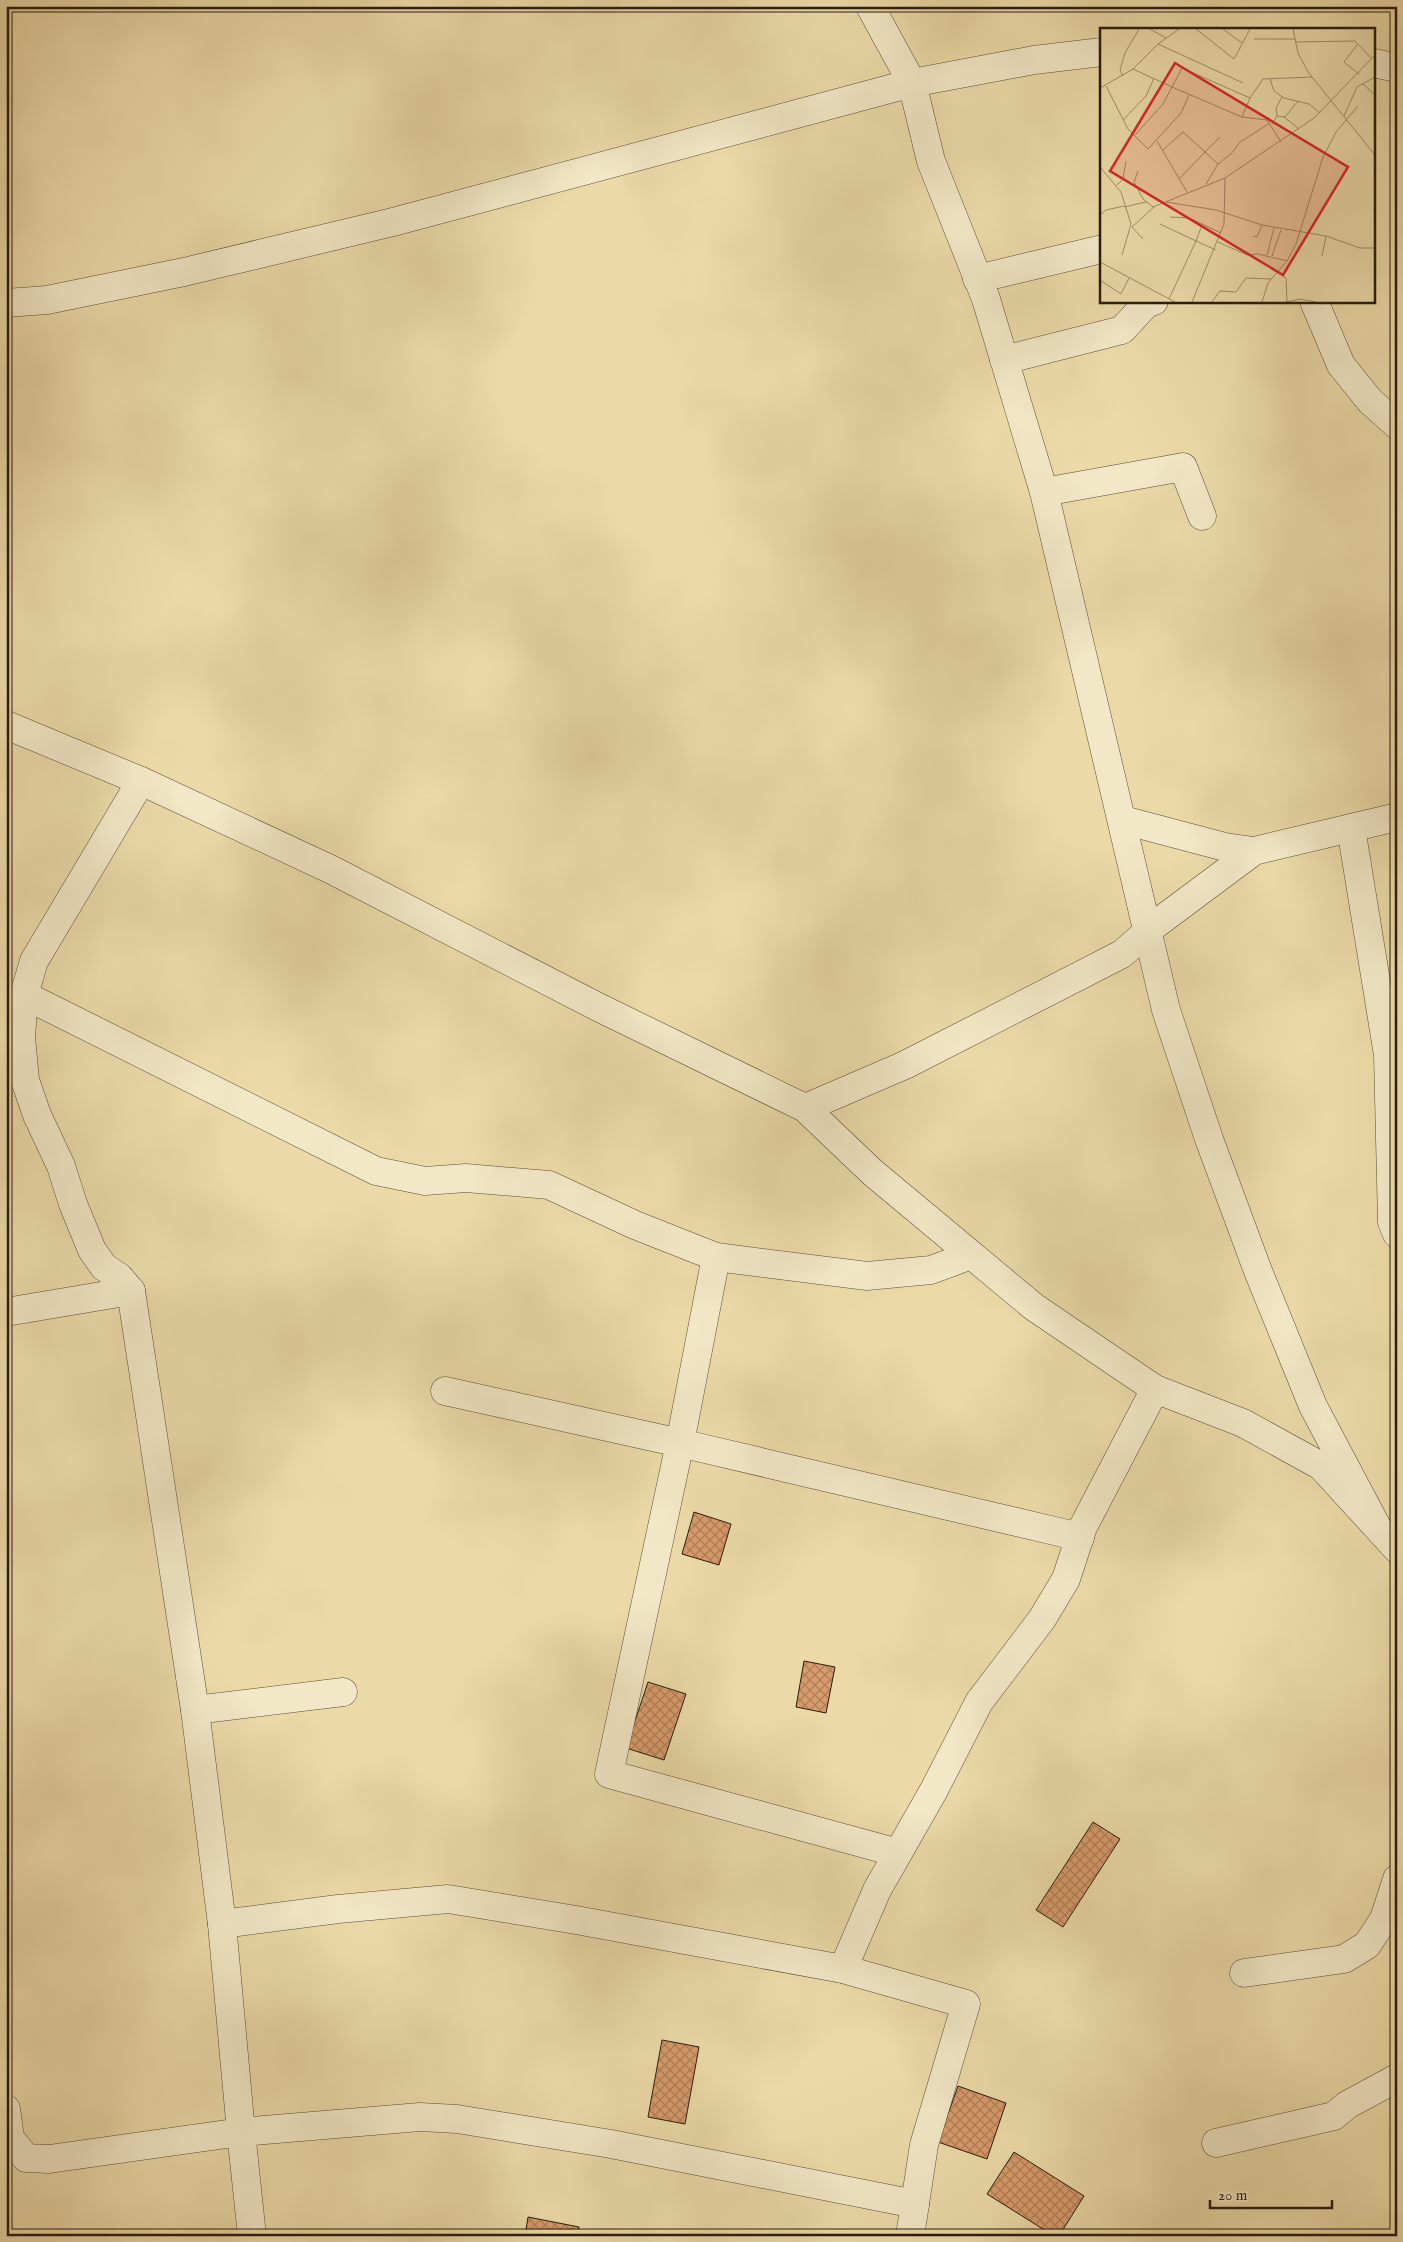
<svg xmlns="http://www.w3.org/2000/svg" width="1403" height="2242" font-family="'IM FELL English',serif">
<defs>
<pattern id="building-cross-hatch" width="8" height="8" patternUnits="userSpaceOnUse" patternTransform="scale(1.25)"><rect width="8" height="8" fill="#d89b6b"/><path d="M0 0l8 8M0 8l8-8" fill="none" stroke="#af7e56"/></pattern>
</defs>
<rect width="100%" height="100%" fill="#ebdaa8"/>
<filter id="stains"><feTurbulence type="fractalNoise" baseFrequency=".004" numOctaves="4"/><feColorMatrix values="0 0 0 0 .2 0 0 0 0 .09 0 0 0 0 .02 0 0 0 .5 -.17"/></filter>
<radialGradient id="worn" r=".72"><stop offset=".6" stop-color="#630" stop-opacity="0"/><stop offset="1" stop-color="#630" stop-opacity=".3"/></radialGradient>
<g fill="url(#building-cross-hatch)" stroke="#2a1d0d">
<path d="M694,1512L731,1524L719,1565L682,1554Z"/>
<path d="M804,1661L835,1667L826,1713L796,1707Z"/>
<path d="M648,1682L686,1694L664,1760L626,1748Z"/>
<path d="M1093,1822L1120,1839L1063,1927L1036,1910Z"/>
<path d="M662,2040L699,2047L685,2124L648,2117Z"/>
<path d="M958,2086L1006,2103L987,2159L938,2142Z"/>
<path d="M1014,2152L1084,2196L1059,2236H1054L987,2194Z"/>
<path d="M528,2217L579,2227L578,2236H525Z"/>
</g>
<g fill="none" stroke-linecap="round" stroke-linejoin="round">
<g stroke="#5a4c34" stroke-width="29">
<g id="minor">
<path d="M870,6L912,83L931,161L986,299L1044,492L1166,1010L1209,1139L1258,1271L1313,1406L1376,1525"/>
<path d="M1374,63L1397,68"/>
<path d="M977,279L1102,249"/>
<path d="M1314,301L1341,365L1370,401L1397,425"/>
<path d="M6,303L47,300L184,272L393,222L912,83L1034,60L1102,52"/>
<path d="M1004,360L1122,330L1147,303L1154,301"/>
<path d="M1044,492L1183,467L1202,516"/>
<path d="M6,725L141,781L330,869L598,1007L805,1108L905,1065L1122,954L1156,924L1254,851L1397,817"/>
<path d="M1123,820L1225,847L1254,851"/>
<path d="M1351,828L1388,1055L1392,1222L1397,1234"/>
<path d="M24,995L376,1171L425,1181L466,1178L549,1185L635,1225L716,1257L867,1276L931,1270L971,1255"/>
<path d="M805,1108L872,1172L1034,1307L1155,1389L1243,1423L1321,1466L1397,1549"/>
<path d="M131,1291L119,1277L104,1267L92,1250L73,1204L61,1166L37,1115L25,1080L21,1037L24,995L34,961L141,781"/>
<path d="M6,1312L131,1291L195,1710L222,1924L241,2132L420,2117L457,2119L611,2144L915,2204"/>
<path d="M445,1391L680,1443L716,1257"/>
<path d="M195,1710L343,1692"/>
<path d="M898,1853L609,1774L680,1443L1080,1537"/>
<path d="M222,1924L338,1909L448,1899L576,1920L843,1969L966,2004L924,2145L910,2236"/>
<path d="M843,1969L877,1890L934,1790L979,1702L1042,1619L1066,1579L1083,1527L1155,1389"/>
<path d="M1244,1973L1344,1959L1367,1945L1384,1919L1397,1879"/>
<path d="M6,2109L10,2138L26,2158L49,2159L241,2132L252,2236"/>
<path d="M1216,2143L1334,2116L1347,2105L1397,2078"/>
</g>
</g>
<use href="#minor" stroke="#f2e7c6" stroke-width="28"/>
</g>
<g transform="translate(1100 28)">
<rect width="275" height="275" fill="#ebdaa8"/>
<path fill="none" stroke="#9e8e6a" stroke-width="1" d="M50,1L66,10M96,1L134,31L150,1M123,1L142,15M193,1L198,25L208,44L275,127M154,11H195M195,14L255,13L272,31M58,16L143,55M257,17L244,34L259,46M33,41L72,59L82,40L150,70L163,51L212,49M23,48L20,42L25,25L39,1M170,51L174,63L184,70L209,76L220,85M262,55L275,67M6,58L28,101L48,121L81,85L89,67M0,60L33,41L58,16L79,1M177,88L176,80L182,69M244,88L257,59L275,49M142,89L167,92L181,114M184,89L199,101M23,92L46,68L54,50M172,96L177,88L185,89L198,73M35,107L63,76L72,59L142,89L150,70M57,113L87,164M63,122L83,104L105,124L79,151M118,136L105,124L120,109M0,139L21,164L31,196L22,227M38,143L34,154L43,171L53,179L125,150M106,156L118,136L131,126L140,114L170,95M17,157L23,151L26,133M66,174L116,182L162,197L226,208L260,220H275M24,179L46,174M0,187L6,182L24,178M70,189L89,190L121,205M60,196L96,213L69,271M102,197L96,213L116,222M153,208L157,209L162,197M43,211L32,199L55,178M118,214L147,227L158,226L187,233M167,227L174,200M172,228L181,202M222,228L226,208M0,234L75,274M177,244L186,250L187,274M0,252L21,266L29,250M92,274L124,196L125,150L214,90L275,27M112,274L120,263L136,264L146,250L171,251M162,274L168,255L187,233L196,216L223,129L236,104L258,78M186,274L200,271L215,274"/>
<path fill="#d62828" fill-opacity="0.15" stroke="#d62828" stroke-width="2.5" d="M75,35L248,139L183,247L10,143Z"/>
<rect width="275" height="275" fill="none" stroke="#2a1d0d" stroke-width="2.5"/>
</g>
<rect width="1403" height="2242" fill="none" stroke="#ebdaa8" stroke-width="25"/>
<rect x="8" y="8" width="1388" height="2227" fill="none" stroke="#2a1d0d" stroke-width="2.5"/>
<rect x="12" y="12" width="1378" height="2217" fill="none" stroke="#2a1d0d"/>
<path d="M1210 2200v8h122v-8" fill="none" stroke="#2a1d0d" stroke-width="2.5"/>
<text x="1218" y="2200" font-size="15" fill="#2a1d0d" stroke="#f2e7c6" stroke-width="4" paint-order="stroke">20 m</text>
<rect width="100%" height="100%" filter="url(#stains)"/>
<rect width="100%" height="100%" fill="url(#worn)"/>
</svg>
